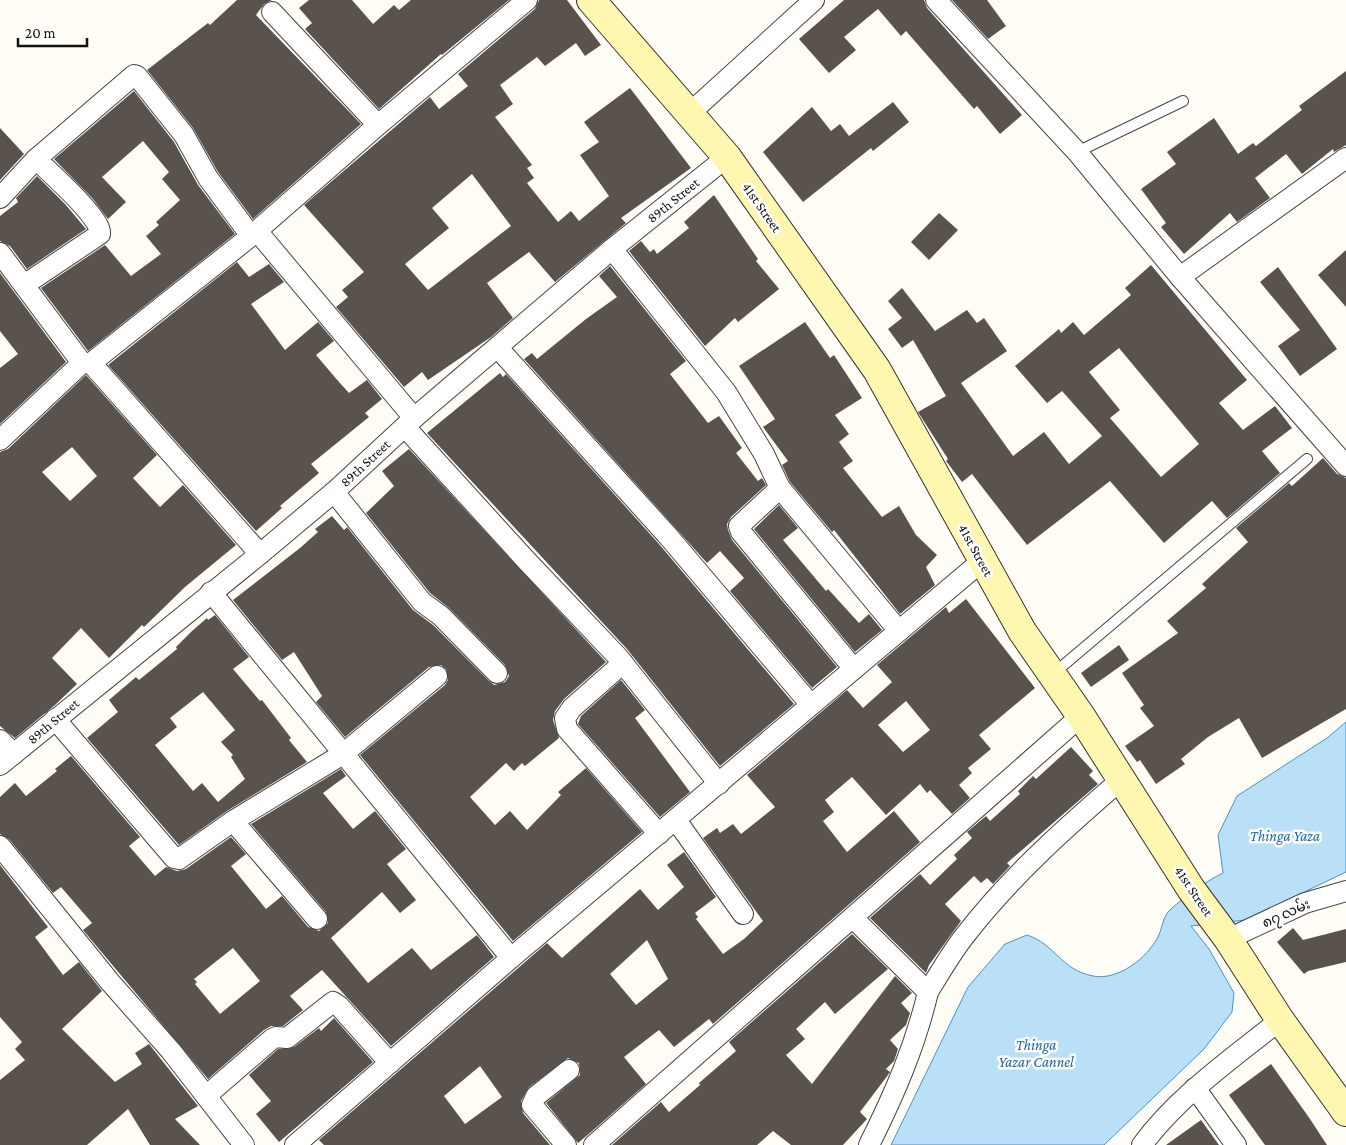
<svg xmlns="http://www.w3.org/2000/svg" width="1346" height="1145" font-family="'Crimson Pro','Noto Sans Myanmar',serif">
<rect width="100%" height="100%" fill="#fffdf5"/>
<path fill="#b9e0f7" stroke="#3f96cf" d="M1346,722V872L1246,920L1191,926L1209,949L1234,993L1232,1012L1204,1049L1104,1145H891L968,987L1005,944L1027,935C1055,944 1061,970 1093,976C1118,981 1147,958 1158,937C1162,929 1163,916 1170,910C1185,896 1205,882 1223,873L1218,835L1237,796L1327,738Z"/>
<g fill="#5a524d" fill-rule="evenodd">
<path d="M237,0H272L264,4L256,15L361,124L253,219L218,172L193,128L147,70L208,23L210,25Z"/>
<path d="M309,0H352L373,24L394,5L399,10L411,0H509L442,55L441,54L379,109L305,29L312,23L299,8Z"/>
<path d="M539,0H567L601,45L585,56L576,43L545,66L537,57L500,85L513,104L495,117L532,165L527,168L534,178L527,183L558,222L571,211L579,221L609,196L580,155L599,142L584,122L630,88L691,168L621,218L626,223L555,282L529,252L487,283L513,318L491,337L428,380L422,372L404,387L336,307L348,297L342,290L364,272L304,205L430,97L439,109L468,86L458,74L535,9ZM472,174L511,226L428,290L405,264L449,228L432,208Z"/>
<path d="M844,0H924L927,8L1022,115L1000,134L977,106L974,109L906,31L901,36L878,9L844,37L856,50L829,73L799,39Z"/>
<path d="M952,0H987L1006,26L988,39Z"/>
<path d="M1346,71V145L1334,152L1333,149L1302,174L1286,154L1255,178L1270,198L1237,222L1230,213L1184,254L1161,227L1166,223L1141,189L1176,164L1167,152L1214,118L1238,154L1253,143L1256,146L1302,110L1299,106Z"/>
<path d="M134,91L174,142L198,185L235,234L88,351L41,288L105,245L131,276L161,254L146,236L159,225L156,222L180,200L162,179L169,172L143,141L102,177L126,202L108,219L93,199L54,159Z"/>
<path d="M893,102L909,122L873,151L871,148L803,202L763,152L812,107L831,131L840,124L849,136Z"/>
<path d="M0,128L24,154L0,180Z"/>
<path d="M37,176L65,204L86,229L27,269L10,246L0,241V216L18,202L16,198Z"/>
<path d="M714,195L758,259L756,261L779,289L738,322L735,318L705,346L629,251L641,241L650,252L654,249L657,254L689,228L684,222Z"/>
<path d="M939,213L958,230L929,260L911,242Z"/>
<path d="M1346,250V307L1318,275Z"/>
<path d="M237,262L249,277L269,264L284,282L251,304L285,350L318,322L334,341L316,355L339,382L349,393L367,380L382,399L365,413L369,417L311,464L319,473L280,506L282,508L256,531L108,365Z"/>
<path d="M1151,265L1247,380L1219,403L1243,430L1275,406L1292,428L1262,451L1280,473L1227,518L1212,501L1164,543L1110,481L1027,545L972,474L962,482L946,461L948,459L918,412L946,396L913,340L902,348L888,329L902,318L888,301L902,288L935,331L967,310L977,323L984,318L1007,351L961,383L1013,456L1044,432L1069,464L1102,436L1062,391L1047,403L1015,366L1059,329L1061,333L1073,322L1084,335L1131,295L1125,288ZM1119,348L1199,444L1161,477L1110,418L1120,410L1089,372Z"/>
<path d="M610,266L686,361L670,374L708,423L719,416L742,448L736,453L758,481L762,478L766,485L731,517L727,524L728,530L732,540L837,667L812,688L730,591L744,578L720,551L707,563L524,359L532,353L537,359L586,319L617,297L599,276Z"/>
<path d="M1278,267L1337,349L1300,376L1278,346L1300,330L1260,282Z"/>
<path d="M0,273L66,362L0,424V368L18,354L0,331Z"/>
<path d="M805,322L830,358L834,355L862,398L835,415L849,434L839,442L853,461L843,468L882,517L899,506L916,535L937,555L926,567L935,585L900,614L834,530L832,532L790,482L782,465L788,461L763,427L775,419L739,366Z"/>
<path d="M500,373L503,377L506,374L659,544L794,704L720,766L627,649L427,433Z"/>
<path d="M86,375L157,455L133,478L160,507L183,485L236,545L185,587L144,627L142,625L109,658L81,628L52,658L77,684L55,705L15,738L0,726V452L8,449ZM72,447L97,476L70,501L42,472Z"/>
<path d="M409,449L606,662L564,699L555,711L553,720L559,738L525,766L522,763L514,771L506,763L470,797L495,825L510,811L527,830L561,795L558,792L586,768L642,832L513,941L360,755L445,685L448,680L446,669L441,665L429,667L345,737L316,702L322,696L294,652L282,660L233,600L300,548L318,532L315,529L332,516L344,530L347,527L413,610L433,625L489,681L494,685L505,682L509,676L505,665L449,608L430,593L366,513L394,486L382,471Z"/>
<path d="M1323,458L1337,474L1346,478V709L1262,758L1239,718L1208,737L1181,759L1185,764L1156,784L1140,760L1137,762L1125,746L1154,726L1140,708L1144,705L1122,673L1178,633L1167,621L1206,588L1202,584L1248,542L1236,528L1289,483L1292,486Z"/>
<path d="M779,505L798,528L783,540L826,591L828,589L859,623L869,614L882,630L855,652L754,529Z"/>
<path d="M966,599L1035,688L979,735L991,749L968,768L972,773L959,785L970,798L952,814L930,790L927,793L920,784L886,815L852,777L825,800L834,812L823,821L847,852L894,811L920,842L713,1024L709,1019L674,1047L659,1030L624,1057L646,1084L591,1132L578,1143L546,1103L580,1075L579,1063L568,1058L529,1087L521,1101L523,1113L550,1145H324L319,1140L547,943L562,958L640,889L658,910L684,887L667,865L684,852L716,897L695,913L698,917L696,919L723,954L744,939L763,921L703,838L717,828L720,833L733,824L741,834L775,807L747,775L847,690L863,708L892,682L877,665L946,607L949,613ZM906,701L930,730L903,752L878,725ZM647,940L668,979L636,1005L610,974ZM480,1066L502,1097L465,1124L444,1096Z"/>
<path d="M215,615L249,657L233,669L260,701L262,700L291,738L289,740L307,762L227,811L179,845L87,738L118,712L109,700L136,677L139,680L177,649L176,647L192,631L207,618L208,620ZM203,692L235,730L221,742L233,755L231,757L245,779L218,802L202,783L193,791L155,745L177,727L170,718Z"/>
<path d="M1119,645L1129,660L1091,687L1081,673Z"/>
<path d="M621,680L645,710L635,718L690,792L660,817L578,724L581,716Z"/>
<path d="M1071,747L1093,771L1089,775L1098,784L1007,863L1010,866L993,884L987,878L981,883L974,876L945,904L961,921L929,965L926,973L870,918L920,874L930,885L957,859L954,855L972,838L967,832L986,816L990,821L1020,794L1018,791L1033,776L1036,779Z"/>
<path d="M71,756L140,837L129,846L155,876L166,867L177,871L186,869L231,837L246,854L231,866L266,909L282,896L308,927L319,931L328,923L326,912L251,824L341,769L346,776L323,793L353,829L375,811L406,849L387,864L416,900L400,913L382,892L331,938L368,983L412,948L431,970L477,935L494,957L391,1046L322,970L290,996L303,1010L283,1026H271L264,1030L208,1079L83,930L92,923L61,887L53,893L9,839L0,834V797L15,783L26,796L57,771L55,769ZM233,948L260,981L220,1014L195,984L197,982L194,979Z"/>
<path d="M0,865L48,927L35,937L63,975L79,962L102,991L62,1029L115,1082L142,1064L135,1053L149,1044L198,1106L175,1119L200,1145H150L128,1109L87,1145H0V1080L25,1060L15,1049L22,1042L0,1017Z"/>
<path d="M1293,928L1303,940L1346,929V962L1308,971L1304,974L1277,942Z"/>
<path d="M852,934L888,969L835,1014L825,1002L796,1029L805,1039L786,1055L812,1084L895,976L912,993L901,1003L910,1013L906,1025L890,1040L898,1049L894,1061L886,1069L890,1072L888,1075L860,1112L867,1119L843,1145H791L773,1131L757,1145H612L661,1102L669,1112L700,1085L699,1083L736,1051L729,1042Z"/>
<path d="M334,1018L373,1062L279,1142L256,1114L271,1101L249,1075L278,1049L294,1047L319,1028L321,1031Z"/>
<path d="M1271,1064L1310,1119L1327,1145H1265L1229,1095Z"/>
<path d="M1201,1120L1219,1145H1166Z"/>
</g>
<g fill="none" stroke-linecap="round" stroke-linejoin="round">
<g stroke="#444" stroke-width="12">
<g id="lane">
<path d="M1077,152L1183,101"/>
<path d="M1053,674L1307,459"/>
</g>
</g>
<g stroke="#444" stroke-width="22">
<g id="street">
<path d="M936,0L1077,152L1180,277L1346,466"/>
<path d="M272,12L378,125"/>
<path d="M690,113L814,0"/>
<path d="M0,198L36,159L134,75L137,76L184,135L208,178L251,236"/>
<path d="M257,231L414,418"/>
<path d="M612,249L726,392L764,454L780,488L899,631"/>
<path d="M0,253L82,363"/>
<path d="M1180,277L1346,158"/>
<path d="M24,285L100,234C103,219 48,171 36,159"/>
<path d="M498,348L668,536L811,705"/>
<path d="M91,363L260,554"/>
<path d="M405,427L525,559L618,657L719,784"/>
<path d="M0,440L82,363H91L251,236L378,125L527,0"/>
<path d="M780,488L739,526L741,532L854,669"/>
<path d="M334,492L422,602L441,616L497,673"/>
<path d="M211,592L511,958"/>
<path d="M623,663L572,708L565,718L567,729L659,834"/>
<path d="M55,719L174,858L179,859L233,821L343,754L437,676"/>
<path d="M0,740L14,754"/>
<path d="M0,765L260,554L334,492L414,418L612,249L727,157"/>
<path d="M676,820L743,914"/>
<path d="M233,821L317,919"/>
<path d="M0,846L110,982L171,1051L244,1145"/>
<path d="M853,918L928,992C939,974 950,955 963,938C1009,878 1065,828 1122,779"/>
<path d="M1228,939L1305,903L1346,891"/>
<path d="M1195,1088L1236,1145"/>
<path d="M206,1096L272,1039L276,1037L287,1038L333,1002L339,1006L390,1063"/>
<path d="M295,1145L511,958L982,561"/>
<path d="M566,1145L532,1105L536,1096L569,1070"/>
<path d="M594,1145L1081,716"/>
<path d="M869,1145C894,1095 915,1047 928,992"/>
<path d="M1142,1145C1179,1095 1232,1059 1280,1020"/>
</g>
</g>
<g stroke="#333" stroke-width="30">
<path id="secondary" d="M591,0L727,157L877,370L1022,631L1081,716L1191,889L1228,939L1280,1020L1346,1112"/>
</g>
<use href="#lane" stroke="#fff" stroke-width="10"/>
<use href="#street" stroke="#fff" stroke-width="20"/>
<use href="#secondary" stroke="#fff6b0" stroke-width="28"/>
</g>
<g text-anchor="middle" stroke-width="5" stroke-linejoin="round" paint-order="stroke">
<g font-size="14" fill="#111" stroke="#fff">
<text transform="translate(673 200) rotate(-39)" y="5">89th Street</text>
<text transform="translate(762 207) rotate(55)" y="5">41st Street</text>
<text transform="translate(365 463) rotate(-43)" y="5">89th Street</text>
<text transform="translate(976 550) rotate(61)" y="5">41st Street</text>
<text transform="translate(53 721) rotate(-40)" y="5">89th Street</text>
<text transform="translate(1194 891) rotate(56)" y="5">41st Street</text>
<text transform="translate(1286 913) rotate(-24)" y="5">၈၇ လမ်း</text>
</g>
<g font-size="15" font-style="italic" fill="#1768a6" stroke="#fff">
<text x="1285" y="841">Thinga Yaza</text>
<text x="1036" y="1050">Thinga<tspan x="1036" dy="17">Yazar Cannel</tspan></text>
</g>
</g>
<path d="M18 38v8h69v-8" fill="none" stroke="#111111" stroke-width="2.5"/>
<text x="25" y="38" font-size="15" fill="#111111" stroke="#ffffff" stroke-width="4" paint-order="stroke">20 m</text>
</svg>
